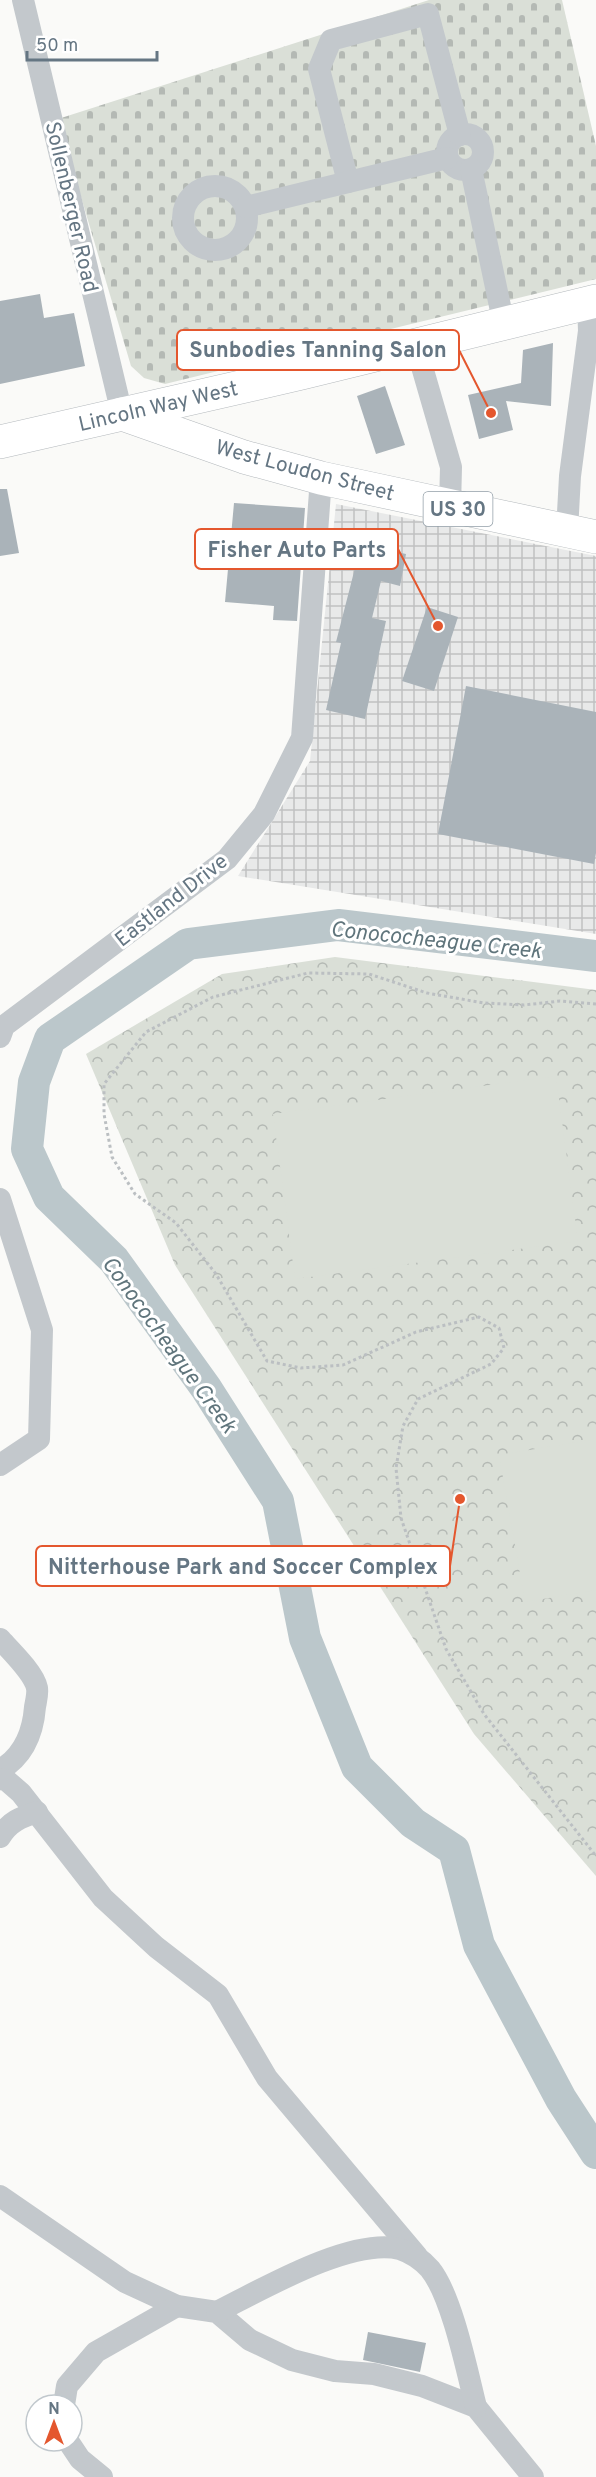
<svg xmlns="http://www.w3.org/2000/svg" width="596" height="2477" font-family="Overpass,sans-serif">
<defs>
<pattern id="industrial-grid" width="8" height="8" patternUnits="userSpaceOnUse" patternTransform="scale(1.5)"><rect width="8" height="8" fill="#e8e9e9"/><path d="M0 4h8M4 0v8" fill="none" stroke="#c0c1c2"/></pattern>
<pattern id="forest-crowns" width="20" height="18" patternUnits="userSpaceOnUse" patternTransform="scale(1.5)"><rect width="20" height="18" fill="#dadfd7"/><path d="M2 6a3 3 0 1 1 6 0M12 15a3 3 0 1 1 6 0" fill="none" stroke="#b4b9b4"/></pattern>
<pattern id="cemetery-stones" width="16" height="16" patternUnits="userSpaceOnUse" patternTransform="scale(1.5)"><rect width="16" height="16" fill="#dadfd7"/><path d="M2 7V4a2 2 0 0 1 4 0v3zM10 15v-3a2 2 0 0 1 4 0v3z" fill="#b4b9b4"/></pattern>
</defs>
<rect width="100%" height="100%" fill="#fafaf8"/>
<path fill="url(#industrial-grid)" d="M336,504L596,556V934L238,876L310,761Z"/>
<path fill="url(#forest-crowns)" d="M335,957L596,990V1876L474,1734L175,1265L86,1054L222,974Z"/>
<path fill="url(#cemetery-stones)" d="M429,0H562L596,146V279L165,384L144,378L131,366L58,119Z"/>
<g fill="#dadfd7">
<path d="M556,1076L578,1241L295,1279L273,1114Z"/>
<path d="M596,1439V1590L525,1602L499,1455Z"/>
</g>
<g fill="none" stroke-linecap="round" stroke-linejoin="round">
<path stroke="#bbc7cb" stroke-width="32" d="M596,956L338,925L188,944L50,1039L34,1082L27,1149L49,1197L114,1260L206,1388L278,1501L305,1638L357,1767L413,1823L454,1850L479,1945L561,2099L596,2153"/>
</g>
<g fill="#aab3b9">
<path d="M40,294L44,318L74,313L85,366L0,384V301Z"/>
<path d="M553,343L551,406L506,401L513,430L479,439L468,395L521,383L523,350Z"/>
<path d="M385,386L405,445L376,454L357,396Z"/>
<path d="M0,489H7L19,553L0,556Z"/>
<path d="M234,503L305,508L297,621L273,620L274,606L225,602Z"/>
<path d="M349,542L406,554L400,586L381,581L372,618L386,621L365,719L326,710L341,643L336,642L356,564H344Z"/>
<path d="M427,607L458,617L434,691L402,681Z"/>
<path d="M466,686L596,712V853L594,864L438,834Z"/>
<path d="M368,2332L426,2343L420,2372L363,2360Z"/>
</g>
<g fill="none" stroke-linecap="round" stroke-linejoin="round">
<g stroke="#b4b9bd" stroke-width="34">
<g id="highway">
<path d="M122,414L244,457L321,478L596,537"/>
<path d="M0,442L302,373L596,301"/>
</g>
</g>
<path stroke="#bbbfc2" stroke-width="3" stroke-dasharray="3 3" stroke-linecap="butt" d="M596,1004L560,1001L524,1005L484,1003L427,993L369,974L308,973L213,997L146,1032L104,1084V1114L112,1157L135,1194L176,1223L216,1274L267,1361L301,1368L343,1365L416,1332L479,1317L499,1328L504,1348L491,1364L418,1399L403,1426L396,1468L401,1518L446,1649L484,1714L596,1856"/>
<g stroke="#c3c8cc" stroke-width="22">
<path d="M23,0L122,414"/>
<circle cx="465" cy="152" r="18"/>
<path d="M471,169L504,325"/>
<path d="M348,182L319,69L331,40L428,14L460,135"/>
<circle cx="215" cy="218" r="32"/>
<path d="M246,207L447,158"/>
<path d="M416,346L451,467L450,507"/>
<path d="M567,531L570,476L589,331L588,303"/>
<path d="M0,1037L4,1026L227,859L264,814L302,738L321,478"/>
<path d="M0,1199L42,1330L39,1439L0,1465"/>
<path d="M0,1639C10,1650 34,1673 37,1688C38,1694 36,1701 35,1707C33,1733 24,1756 0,1770"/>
<path d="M0,1779L6,1780L21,1793L103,1898L156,1947L218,1995L267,2078L417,2256"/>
<path d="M0,1837C9,1822 21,1817 37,1812"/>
<path d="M0,2196L125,2282L177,2306L217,2312L250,2340L292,2360L335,2371L374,2374L422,2386L476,2407L533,2477"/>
<path d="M217,2312C261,2290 351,2237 400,2249C412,2253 422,2260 430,2269C452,2296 467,2371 476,2407"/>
<path d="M64,2405L67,2386L96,2352L177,2306"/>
<path d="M68,2441L80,2459L102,2477"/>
</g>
<use href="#highway" stroke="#fff" stroke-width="33"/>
</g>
<g text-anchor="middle" stroke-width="6" stroke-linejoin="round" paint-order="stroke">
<rect fill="#fff" stroke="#939fa8" stroke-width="1.5" x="423.5" y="492" width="69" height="34" rx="4.5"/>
<g font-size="20" font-weight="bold" fill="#657683">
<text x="458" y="516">US 30</text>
</g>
<g font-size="21" fill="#657683" stroke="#fff">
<text transform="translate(72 207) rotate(77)" y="7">Sollenberger Road</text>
<text transform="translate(158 406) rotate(-13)" y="7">Lincoln Way West</text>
<text transform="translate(305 470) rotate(15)" y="7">West Loudon Street</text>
<text transform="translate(171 900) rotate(-38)" y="7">Eastland Drive</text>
</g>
<g font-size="22" font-style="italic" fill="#60757c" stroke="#fff">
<text transform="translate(436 939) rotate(6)" y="8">Conococheague Creek</text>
<text transform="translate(170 1344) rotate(54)" y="8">Conococheague Creek</text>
</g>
</g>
<path fill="none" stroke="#e4572e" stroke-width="2" d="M491 413L459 350M438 626L398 549M460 1499L450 1566"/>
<g fill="#e4572e" stroke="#fff" stroke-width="2">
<circle cx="491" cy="413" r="6"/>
<circle cx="438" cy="626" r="6"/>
<circle cx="460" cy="1499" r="6"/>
</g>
<g fill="#fff" stroke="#e4572e" stroke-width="2">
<rect x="177" y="330" width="282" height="40" rx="6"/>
<rect x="195" y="529" width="203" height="40" rx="6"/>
<rect x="36" y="1546" width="414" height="40" rx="6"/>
</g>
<g font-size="22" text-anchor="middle" font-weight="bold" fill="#657683">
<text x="318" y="357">Sunbodies Tanning Salon</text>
<text x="297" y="557">Fisher Auto Parts</text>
<text x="243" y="1574">Nitterhouse Park and Soccer Complex</text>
</g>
<g transform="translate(54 2423)"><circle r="28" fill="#ffffff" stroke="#c1c8cd" stroke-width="1.5"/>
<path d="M0-4.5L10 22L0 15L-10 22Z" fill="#e4572e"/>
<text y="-9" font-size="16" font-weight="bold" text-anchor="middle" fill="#657683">N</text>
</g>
<path d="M27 51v9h130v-9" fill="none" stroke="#657683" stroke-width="3"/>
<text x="36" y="51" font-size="18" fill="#657683" stroke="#ffffff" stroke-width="4.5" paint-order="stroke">50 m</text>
</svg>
